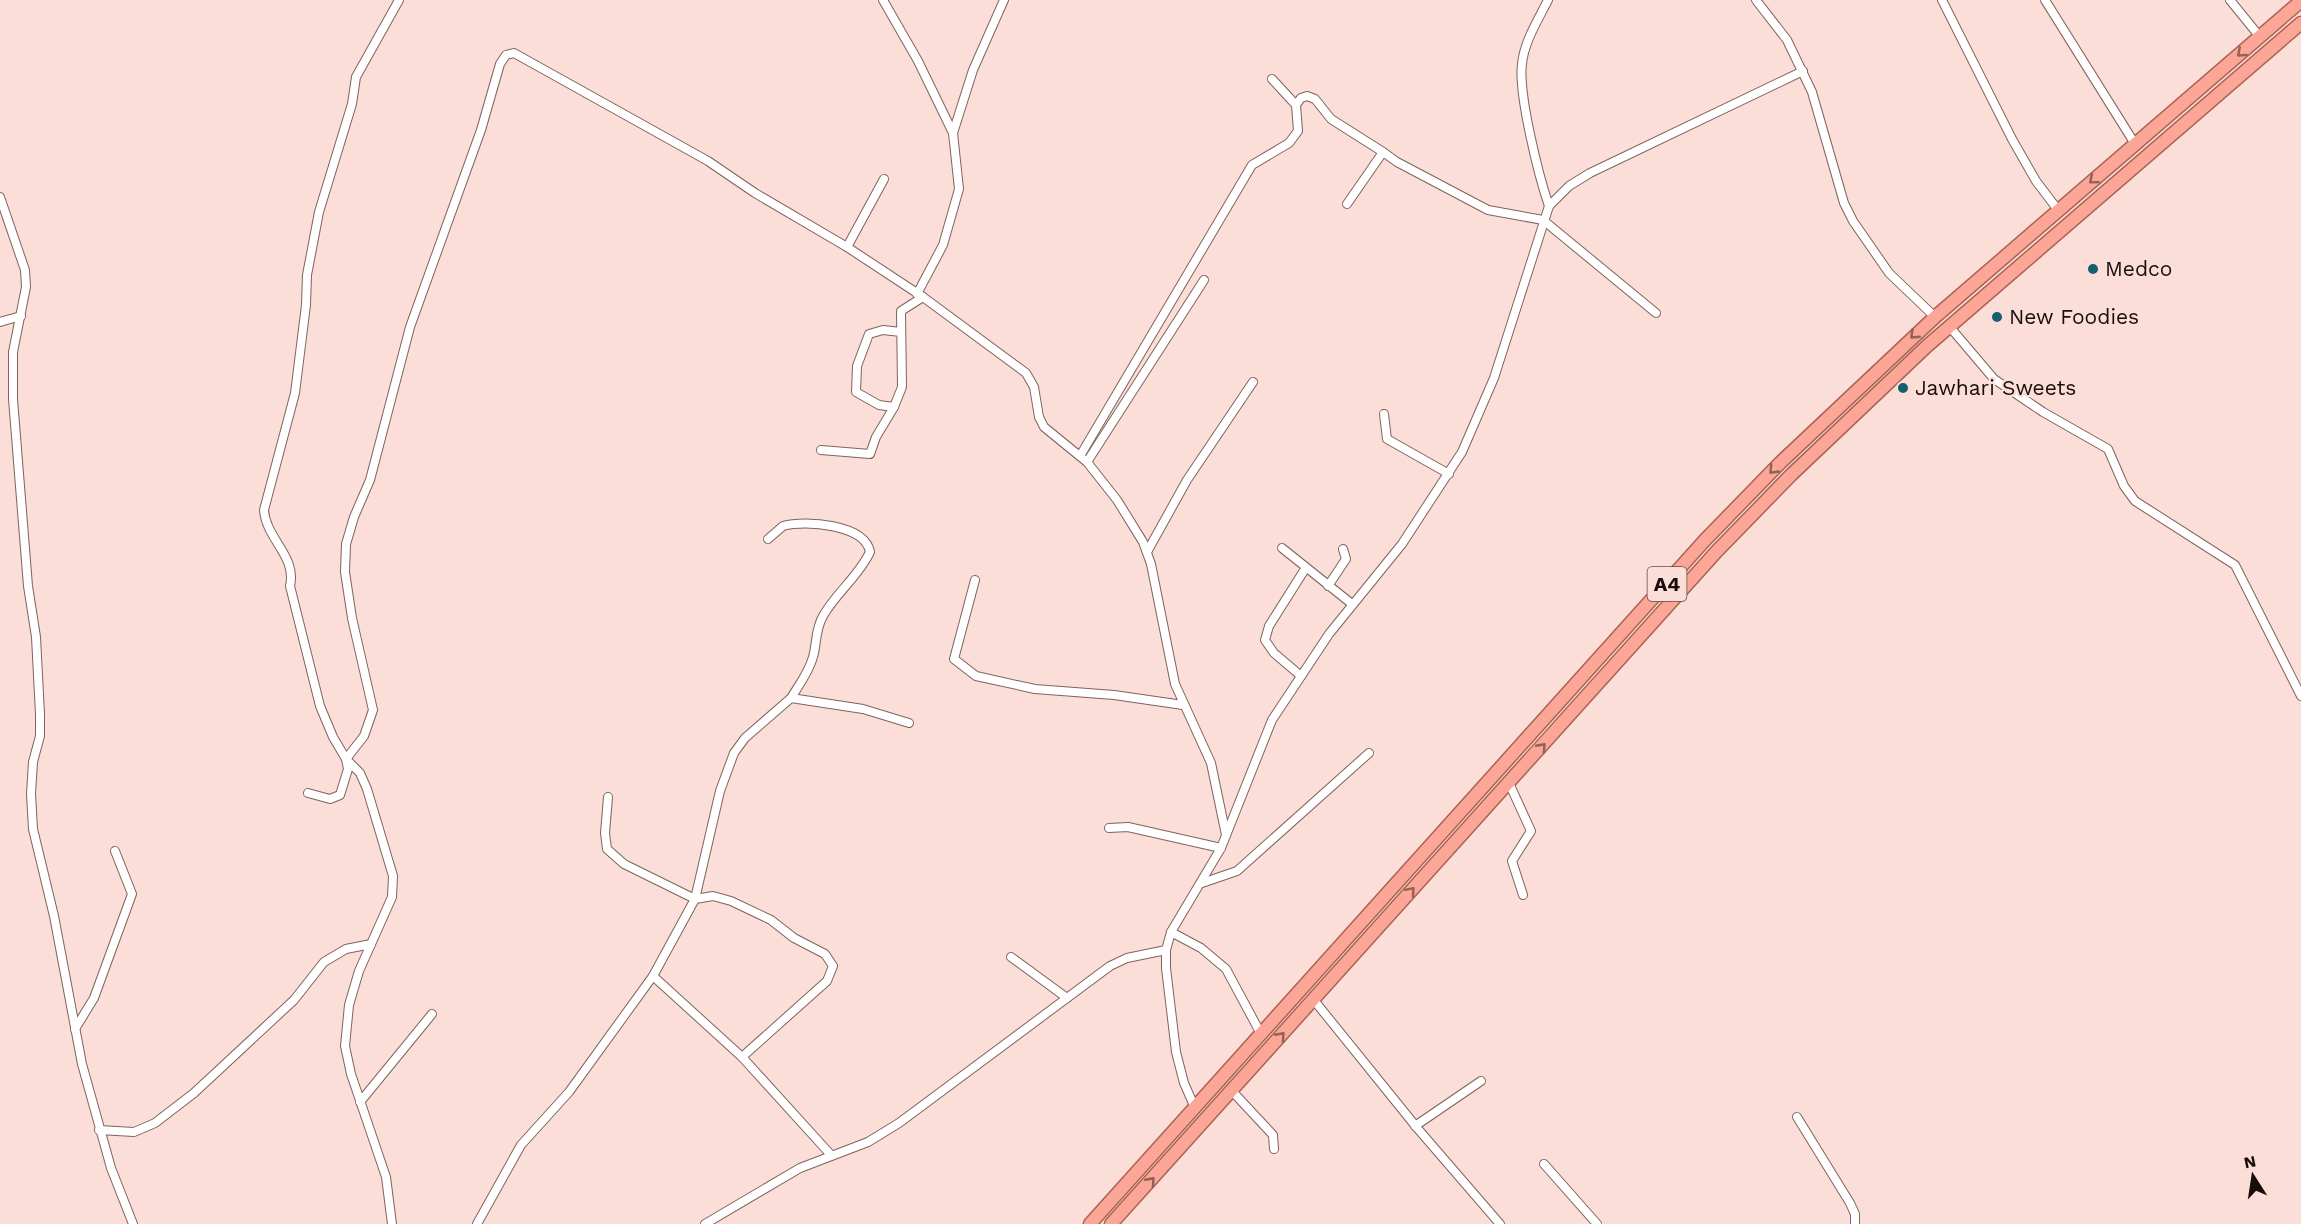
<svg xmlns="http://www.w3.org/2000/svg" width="2301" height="1224" font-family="'Work Sans',sans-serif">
<rect width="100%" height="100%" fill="#fbded8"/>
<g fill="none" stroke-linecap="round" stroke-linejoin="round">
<g stroke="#81625c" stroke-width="10">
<g id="minor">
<path d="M883,0L918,61L953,133L959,189L943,245L917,294"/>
<path d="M1548,0C1538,20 1524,42 1522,64C1518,94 1539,177 1549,206"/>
<path d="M1756,0L1787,40L1812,92L1844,203L1853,221L1889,273L1935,317"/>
<path d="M1942,0L2012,139L2036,181L2058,210"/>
<path d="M2045,0L2135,144"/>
<path d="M2230,0L2260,37"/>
<path d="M1296,105L1301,98L1307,96L1315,99L1331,119L1383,152"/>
<path d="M953,133L973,70L1004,0"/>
<path d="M0,197L25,270L26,287L13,352V399L28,586L36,637L40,714V736L33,762L31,794L33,829L54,916L82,1064L111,1168L133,1224"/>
<path d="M1347,204L1383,152L1397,162L1488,210L1543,220L1656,313"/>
<path d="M847,247L884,179"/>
<path d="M0,322L21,316"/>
<path d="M1949,326L1994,379L2043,412L2108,449L2124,486L2135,501L2235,565L2301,696"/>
<path d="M901,332L883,330L869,334L857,366L856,392L879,405L894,407L902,387L901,311L923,297"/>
<path d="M1384,414L1387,439L1449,474"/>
<path d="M821,450L870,454L876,437L894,407"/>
<path d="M1080,456L1252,165L1289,143L1298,131L1296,105L1272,79"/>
<path d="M1087,462L1204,280"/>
<path d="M768,539L783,526C805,520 865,524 870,552C858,577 836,593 823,616C815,630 817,643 813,657C809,672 799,685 791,698"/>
<path d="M1282,548L1352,604"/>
<path d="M1147,552L1187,480L1253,382"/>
<path d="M975,580L954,659L976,676L1035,689L1114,695L1183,705"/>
<path d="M1328,586L1346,559L1343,549"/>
<path d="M1301,676L1274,653L1265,640L1269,626L1305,569"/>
<path d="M1509,783L1531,831L1512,861L1523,895"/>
<path d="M308,793L330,799L340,795L348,769L346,759L364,736L373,710L352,618L345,572L346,544L354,517L370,480L410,327L481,130L500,64L506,55L514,53L708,161L755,193L847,247L923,297L1026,373L1034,387L1039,417L1044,427L1087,462L1117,500L1143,542L1151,564L1175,684L1211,763L1226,835"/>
<path d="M608,797L605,833L607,849L624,864L695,899L713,896L731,901L771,920L794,938L825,954L833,966L827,981L742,1057"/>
<path d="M1109,828L1128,827L1221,848"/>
<path d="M1202,883L1237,871L1369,753"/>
<path d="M1171,932L1201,948L1226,969L1261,1034"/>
<path d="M1011,957L1067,998"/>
<path d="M653,976L742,1057L831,1155"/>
<path d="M1313,999L1418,1129L1500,1224"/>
<path d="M75,1029L94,998L132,894L115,851"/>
<path d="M1232,1091L1273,1135L1274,1149"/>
<path d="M360,1102L432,1014"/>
<path d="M1195,1108L1184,1083L1176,1052L1166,968V950L1171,932L1221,848L1272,720L1329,634L1402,544L1462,452L1494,378L1549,206L1569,186L1590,173L1803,71"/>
<path d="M1797,1117L1850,1203L1855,1214V1224"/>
<path d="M1415,1126L1481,1081"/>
<path d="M99,1130L134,1132L155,1123L194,1093L294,1000L324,962L346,949L371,944"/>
<path d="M1544,1164L1597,1224"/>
<path d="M392,1224L386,1177L351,1074L345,1046L349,1005L359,971L392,897L393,876L367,789L360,773L346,759L333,737L320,706L290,586C297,556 266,539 264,510L295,393L306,305L307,275L319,212L352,104L356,77L399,0"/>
<path d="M477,1224L521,1145L569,1092L653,976L695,899L720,791L734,753L745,738L791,698L863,709L909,723"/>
<path d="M705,1224L800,1168L868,1142L899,1123L1110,966L1127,958L1166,950"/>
</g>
</g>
<g stroke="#ab6254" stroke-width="15">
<g id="trunk">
<path d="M1090,1224L1705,540L1780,463L1935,317L2301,1"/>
<path d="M1111,1224L1717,551L1791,475L1927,346L2301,23"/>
</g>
</g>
<use href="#minor" stroke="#fff" stroke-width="8"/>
<use href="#trunk" stroke="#fba696" stroke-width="12"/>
</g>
<defs><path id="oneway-chevron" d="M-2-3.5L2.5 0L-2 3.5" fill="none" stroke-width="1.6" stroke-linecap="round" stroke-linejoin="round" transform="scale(1.5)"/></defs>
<g stroke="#956157">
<use href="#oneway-chevron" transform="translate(2241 53) rotate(139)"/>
<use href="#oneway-chevron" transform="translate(2093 180) rotate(140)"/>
<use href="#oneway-chevron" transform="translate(1914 335) rotate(137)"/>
<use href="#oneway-chevron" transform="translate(1773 470) rotate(134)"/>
<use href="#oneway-chevron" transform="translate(1542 747) rotate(-48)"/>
<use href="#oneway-chevron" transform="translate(1411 891) rotate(-49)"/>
<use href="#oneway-chevron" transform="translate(1281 1036) rotate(-48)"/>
<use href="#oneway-chevron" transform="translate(1151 1181) rotate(-48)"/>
</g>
<g fill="#15606d" stroke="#fbded8" stroke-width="2">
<circle cx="2093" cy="269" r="6"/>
<circle cx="1997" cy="317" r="6"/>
<circle cx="1903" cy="388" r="6"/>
</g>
<g text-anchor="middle" stroke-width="4.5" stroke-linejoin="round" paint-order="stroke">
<rect fill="#fbded8" stroke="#5d4c48" stroke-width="1.5" x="1647.5" y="567" width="39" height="34" rx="4.5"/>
<g font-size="20" font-weight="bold" fill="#190d0b">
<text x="1667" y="591">A4</text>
</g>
<g font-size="21" fill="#190d0b" stroke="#fbded8" text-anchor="start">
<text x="2105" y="276">Medco</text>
<text x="2009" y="324">New Foodies</text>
<text x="1915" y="395">Jawhari Sweets</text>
</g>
</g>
<g transform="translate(2253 1176) rotate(348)" stroke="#fbded8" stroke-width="4.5" paint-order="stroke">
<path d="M0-4.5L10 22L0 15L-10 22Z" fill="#190d0b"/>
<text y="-9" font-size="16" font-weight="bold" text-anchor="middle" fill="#190d0b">N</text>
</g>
</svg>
